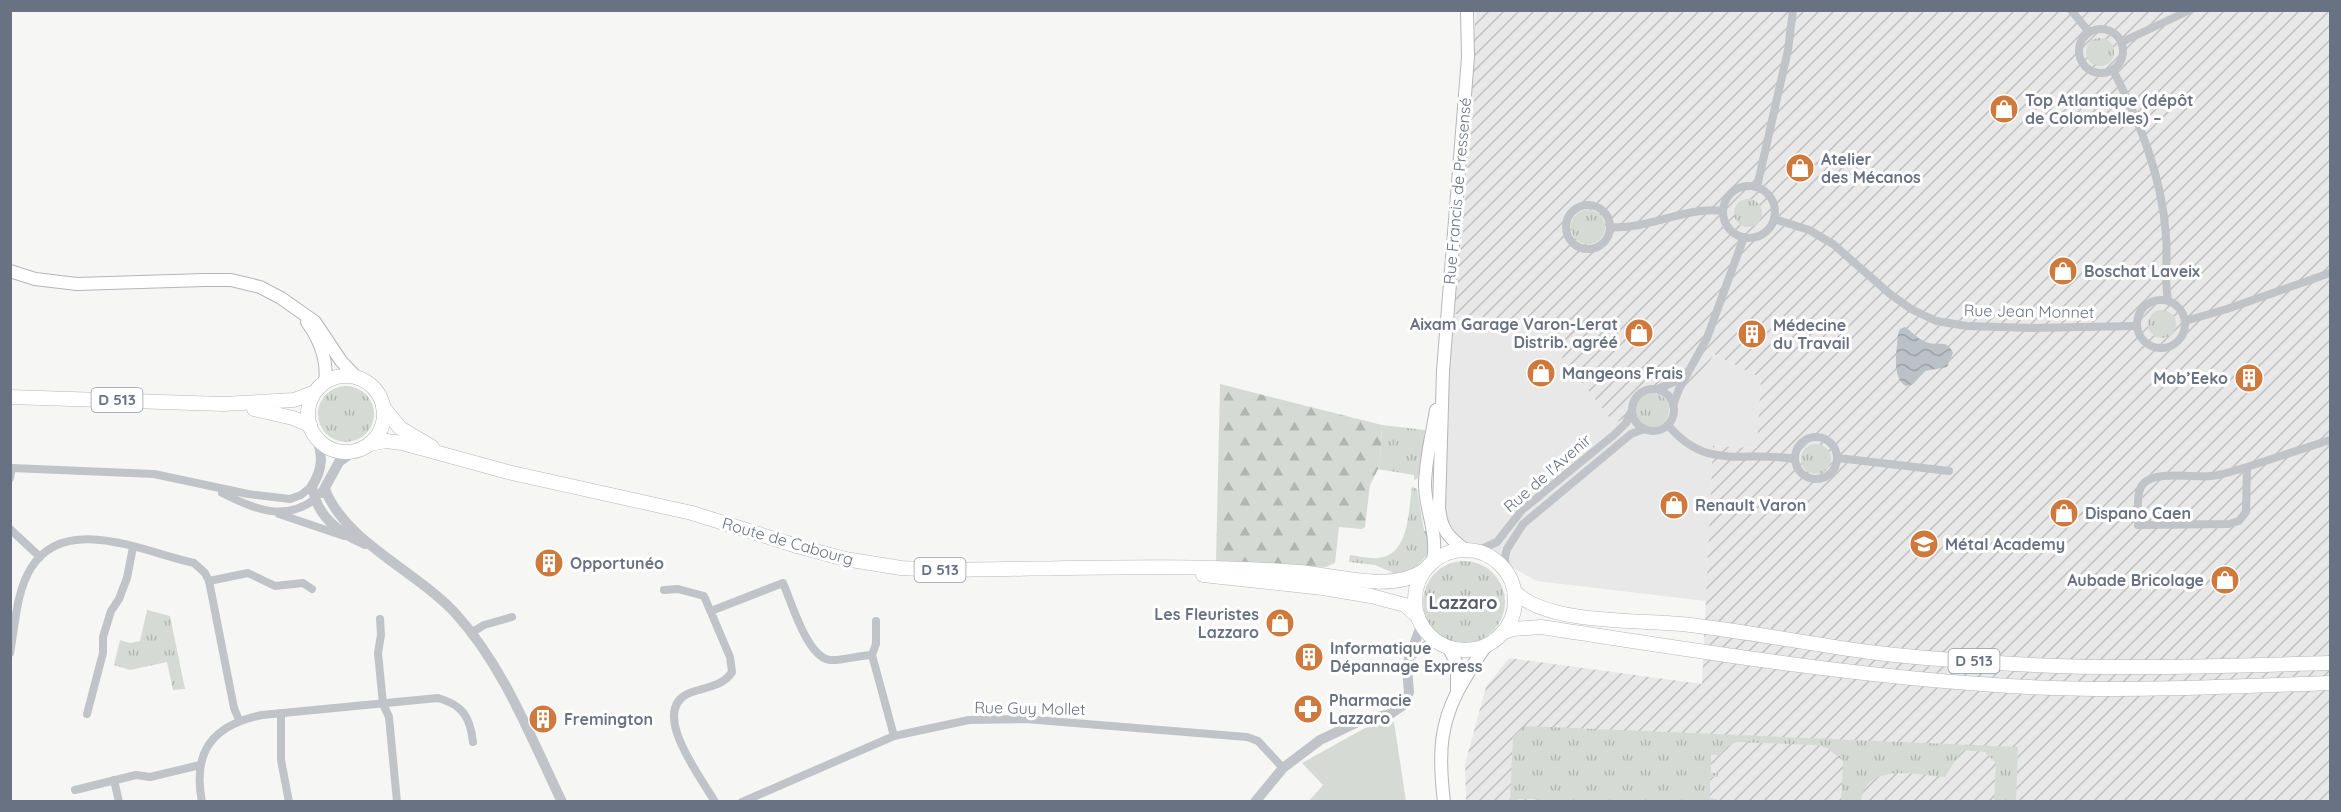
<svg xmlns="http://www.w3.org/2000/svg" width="2341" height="812" font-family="Quicksand,sans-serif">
<defs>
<pattern id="industrial-furrows" width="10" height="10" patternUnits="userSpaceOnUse" patternTransform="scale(1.5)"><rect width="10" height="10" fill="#e7e8e7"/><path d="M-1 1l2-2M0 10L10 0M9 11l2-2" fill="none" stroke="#bfc0c1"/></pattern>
<pattern id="grass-tufts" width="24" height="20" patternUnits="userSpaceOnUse" patternTransform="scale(1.5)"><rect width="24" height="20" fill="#d5dbd4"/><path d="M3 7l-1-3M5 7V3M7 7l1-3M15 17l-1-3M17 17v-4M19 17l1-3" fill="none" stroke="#b1b6b1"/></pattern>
<pattern id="forest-firs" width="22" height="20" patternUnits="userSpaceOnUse" patternTransform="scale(1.5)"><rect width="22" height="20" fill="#d5dbd4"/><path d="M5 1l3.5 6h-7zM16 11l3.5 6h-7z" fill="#b1b6b1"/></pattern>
<pattern id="water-waves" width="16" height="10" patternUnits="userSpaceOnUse" patternTransform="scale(1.5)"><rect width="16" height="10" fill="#bac1c7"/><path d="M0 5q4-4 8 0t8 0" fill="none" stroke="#9ba1a7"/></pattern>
</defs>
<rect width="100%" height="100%" fill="#f6f7f4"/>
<path fill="#e7e8e7" d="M1446,314L1534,322L1614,423L1691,393L1714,354L1761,377L1758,448L1713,446L1706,601L1537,581L1449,533L1442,515Z"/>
<path fill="url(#industrial-furrows)" d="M1476,11H2330V801H1466L1465,764L1486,687L1509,658L1702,684L1713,446L1757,448L1761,378L1714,354L1691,393L1614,423L1534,322L1454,314Z"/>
<g fill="url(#grass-tufts)">
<circle cx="2100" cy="52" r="14"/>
<circle cx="1748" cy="213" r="14"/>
<circle cx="1588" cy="227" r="17"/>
<circle cx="2162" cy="324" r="14"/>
<circle cx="346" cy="414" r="28"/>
<circle cx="1652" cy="410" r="17"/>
<path d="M1382,425L1425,430L1421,471L1417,479L1414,480V475L1377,469L1380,465Z"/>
<circle cx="1816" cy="459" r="15"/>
<path d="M1412,487L1417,489L1424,530L1429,534V553L1412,572L1398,575L1375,565L1349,562L1350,555C1359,556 1369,559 1378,558C1410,555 1408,510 1412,487Z"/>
<circle cx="1464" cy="602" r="41"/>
<path d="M147,610L170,616L185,689L173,690L167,662L130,670L114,665L120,640L130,643L140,641Z"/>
<path d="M1525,726L2018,747L2016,801H1994L1996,763L1985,752L1962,750L1945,777C1916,775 1866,762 1861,801L1841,802L1843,761L1827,748L1816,745L1737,742L1728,746L1720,755H1711V773H1718V777H1710V798L1717,799V801L1535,802V799H1518V801H1510L1513,737Z"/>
</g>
<path fill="url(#forest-firs)" d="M1220,384L1382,425L1380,465L1370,485L1365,527L1362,529L1339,527L1335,563L1326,567L1216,562Z"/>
<path fill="#d5dbd4" d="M1394,722L1406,801H1309L1323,785L1302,763L1365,728Z"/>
<path fill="url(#water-waves)" d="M1905,327C1912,332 1920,341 1929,343C1940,346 1947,339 1953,353L1947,367L1925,371L1913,384L1906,386C1891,378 1897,349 1898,334L1900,329Z"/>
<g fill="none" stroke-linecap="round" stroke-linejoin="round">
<g stroke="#b3b6bb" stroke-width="14">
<g id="secondary">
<path d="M10,271L35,279L77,284L204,280H231L260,287L281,298L315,322L341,361L357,378"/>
<path d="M307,322C320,340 328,361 325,383"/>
<path d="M1464,549C1448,537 1441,529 1439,508L1443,371L1468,57L1467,10"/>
<path d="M1433,560C1438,534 1426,512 1425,486C1425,461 1432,435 1436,410"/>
<path d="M1449,648L1457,664V689"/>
<path d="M1444,802C1438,752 1439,719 1467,675C1473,665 1479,654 1488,644"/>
</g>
</g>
<g stroke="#b4b6bb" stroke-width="15">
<g id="primary">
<circle cx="346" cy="414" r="38"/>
<path d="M10,397L223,404L294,400L315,392"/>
<path d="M383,407L400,428L432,447"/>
<path d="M254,409L293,418L310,425"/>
<path d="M370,444L386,441L402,443L508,472L692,513L797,546L845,559L901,568L940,570C1060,569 1180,563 1299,572C1336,575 1391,593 1423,571"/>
<circle cx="1465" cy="600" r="50"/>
<path d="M1203,575L1323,588L1371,596L1405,605L1416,615"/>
<path d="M1515,592C1550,626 1642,619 1690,625C1750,632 1809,644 1869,652C1908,657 1947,660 1986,662C2100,671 2216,666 2330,663"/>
<path d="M1502,633L1513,629L1541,627C1692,650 1842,675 1995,685C2107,693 2219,687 2330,683"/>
</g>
</g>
<g stroke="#c0c3c7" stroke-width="8">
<path d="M2071,10L2089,32"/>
<circle cx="2101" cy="51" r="22"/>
<path d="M2122,42L2190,10"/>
<path d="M2113,70C2140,123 2162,176 2166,236C2168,257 2164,278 2168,300"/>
<circle cx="1749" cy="212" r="26"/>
<path d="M1757,187L1788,50L1793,10"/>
<circle cx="1588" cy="227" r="22"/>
<path d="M1774,219L1809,230L1833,244L1890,294L1911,309L1936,321L1967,326L2031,328L2136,326"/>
<path d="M1610,227C1650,230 1684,206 1723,211"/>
<circle cx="2161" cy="324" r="24"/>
<path d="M2185,321L2227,309L2330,273"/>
<path d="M1657,389L1674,382L1686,373"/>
<circle cx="1653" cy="410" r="21"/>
<path d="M1673,405L1679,389L1707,338L1744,237"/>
<path d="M1668,425C1707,472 1743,450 1795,459"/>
<circle cx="1816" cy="458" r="21"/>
<path d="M1838,458L1949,471"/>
<path d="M2247,467C2236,470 2223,475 2211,476C2195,478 2154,470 2143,484C2135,494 2139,513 2138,525L2229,524L2239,521L2246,512L2247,467L2330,440"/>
<path d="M10,478L12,468L154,474L248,494L290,499L301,495L312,486"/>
<path d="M222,493C253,508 284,523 315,499"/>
<path d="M279,514L344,536"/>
<path d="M10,529L40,557"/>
<path d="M1477,551L1497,542L1522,510L1615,434L1626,423L1631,412"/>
<path d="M1506,571L1505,557L1507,549L1523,524L1631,434L1644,429"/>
<path d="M209,581L248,573L275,586L303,583L312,589"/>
<path d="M664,590L678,589L704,596L730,657L732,672C723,686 707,687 692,692C646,708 701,777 715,802"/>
<path d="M711,611L783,583C792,603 807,657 830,660C842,661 859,655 872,655L894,736"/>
<path d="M380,619L381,635L378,653L383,704L389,717L397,802"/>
<path d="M471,633L484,625L512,617"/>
<path d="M10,653C15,627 16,592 31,568C65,512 146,553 194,563L205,573L209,581L234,708L239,720"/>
<path d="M872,655L876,644V621"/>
<path d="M281,713V760L289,802"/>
<path d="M87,714L103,653V637L111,611L119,599L127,578L133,547"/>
<path d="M114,780L119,802"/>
<path d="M75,790L136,775L150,777L200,765"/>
<path d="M202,802C192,751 213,725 262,715L438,698C463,705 470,717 473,742"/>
<path d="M742,802L894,736L969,720L1025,719L1247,737L1258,741L1283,768"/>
</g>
<g stroke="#c0c3c7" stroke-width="10">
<path d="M316,437C323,455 323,469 312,486C317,517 338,532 365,544"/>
<path d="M325,489C344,541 418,572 456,614C504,667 531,738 562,802"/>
<path d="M322,493L339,462L353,452"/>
<path d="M1411,655L1431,643L1437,642"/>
<path d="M1255,802L1283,768L1320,740L1360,721L1390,714L1402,706L1409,692L1407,669L1409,658L1421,626"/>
</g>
<use href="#secondary" stroke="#fff" stroke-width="12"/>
<use href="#primary" stroke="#fff" stroke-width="14"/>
</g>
<defs>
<g id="shop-disc" transform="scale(1.5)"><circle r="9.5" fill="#cf793c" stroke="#fff"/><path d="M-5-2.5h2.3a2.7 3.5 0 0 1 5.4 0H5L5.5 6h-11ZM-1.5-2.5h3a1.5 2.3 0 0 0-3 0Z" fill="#fff"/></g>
<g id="building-disc" transform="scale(1.5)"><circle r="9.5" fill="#cf793c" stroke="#fff"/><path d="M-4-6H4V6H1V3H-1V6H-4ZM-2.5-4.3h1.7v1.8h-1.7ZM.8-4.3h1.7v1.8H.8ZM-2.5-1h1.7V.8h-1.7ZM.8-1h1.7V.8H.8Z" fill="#fff"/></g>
<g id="school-disc" transform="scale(1.5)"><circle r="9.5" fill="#cf793c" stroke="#fff"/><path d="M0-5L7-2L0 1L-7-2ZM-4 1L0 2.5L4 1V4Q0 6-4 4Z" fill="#fff"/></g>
<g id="pharmacy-disc" transform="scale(1.5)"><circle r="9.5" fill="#cf793c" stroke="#fff"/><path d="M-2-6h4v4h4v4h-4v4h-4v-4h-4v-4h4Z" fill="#fff"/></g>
</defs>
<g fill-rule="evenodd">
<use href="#shop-disc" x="2004" y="109"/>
<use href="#shop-disc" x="1800" y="168"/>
<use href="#shop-disc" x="2063" y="271"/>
<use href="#shop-disc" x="1639" y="333"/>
<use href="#building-disc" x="1752" y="334"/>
<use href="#shop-disc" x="1541" y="373"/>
<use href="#building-disc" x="2249" y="378"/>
<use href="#shop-disc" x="1674" y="505"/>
<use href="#shop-disc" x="2064" y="513"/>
<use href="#school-disc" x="1924" y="544"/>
<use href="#building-disc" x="549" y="563"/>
<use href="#shop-disc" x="2225" y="580"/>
<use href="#shop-disc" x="1280" y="623"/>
<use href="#building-disc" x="1309" y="657"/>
<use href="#pharmacy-disc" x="1308" y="709"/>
<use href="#building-disc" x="543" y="719"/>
</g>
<g text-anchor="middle" stroke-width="6" stroke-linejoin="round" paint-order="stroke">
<g fill="#fff" stroke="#969ca8" stroke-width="1.5">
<rect x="91.5" y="388" width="51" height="24" rx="4.5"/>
<rect x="914.5" y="558" width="51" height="24" rx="4.5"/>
<rect x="1948.5" y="649" width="51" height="24" rx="4.5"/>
</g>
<g font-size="15" font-weight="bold" fill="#697282">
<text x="117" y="405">D 513</text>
<text x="940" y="575">D 513</text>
<text x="1974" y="666">D 513</text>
</g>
<g font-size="16" font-weight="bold" fill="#697282" stroke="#fff" text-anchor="start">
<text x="2025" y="106">Top Atlantique (dépôt<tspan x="2025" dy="18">de Colombelles) –</tspan></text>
<text x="1821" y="165">Atelier<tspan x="1821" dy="18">des Mécanos</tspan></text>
<text x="2084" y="277">Boschat Laveix</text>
<text x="1618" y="330" text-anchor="end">Aixam Garage Varon-Lerat<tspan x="1618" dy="18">Distrib. agréé</tspan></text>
<text x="1773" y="331">Médecine<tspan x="1773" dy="18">du Travail</tspan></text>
<text x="1562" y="379">Mangeons Frais</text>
<text x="2228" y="384" text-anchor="end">Mob’Eeko</text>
<text x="1695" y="511">Renault Varon</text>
<text x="2085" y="519">Dispano Caen</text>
<text x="1945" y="550">Métal Academy</text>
<text x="570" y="569">Opportunéo</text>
<text x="2204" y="586" text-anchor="end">Aubade Bricolage</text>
<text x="1259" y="620" text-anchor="end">Les Fleuristes<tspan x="1259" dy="18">Lazzaro</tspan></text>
<text x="1330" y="654">Informatique<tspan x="1330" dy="18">Dépannage Express</tspan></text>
<text x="1329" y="706">Pharmacie<tspan x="1329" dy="18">Lazzaro</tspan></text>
<text x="564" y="725">Fremington</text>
</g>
<g font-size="16" fill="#697282" stroke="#fff">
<text transform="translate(1457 191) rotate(-85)" y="6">Rue Francis de Pressensé</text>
<text transform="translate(2029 311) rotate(1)" y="6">Rue Jean Monnet</text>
<text transform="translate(1547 473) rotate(-41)" y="6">Rue de l'Avenir</text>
<text transform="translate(788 541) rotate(16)" y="6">Route de Cabourg</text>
<text transform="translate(1030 708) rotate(1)" y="6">Rue Guy Mollet</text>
</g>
<g font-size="18" font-weight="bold" fill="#565d68" stroke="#fff">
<text x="1463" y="609">Lazzaro</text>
</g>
</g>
<rect width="2341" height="812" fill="none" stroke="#697282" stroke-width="24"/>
</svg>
